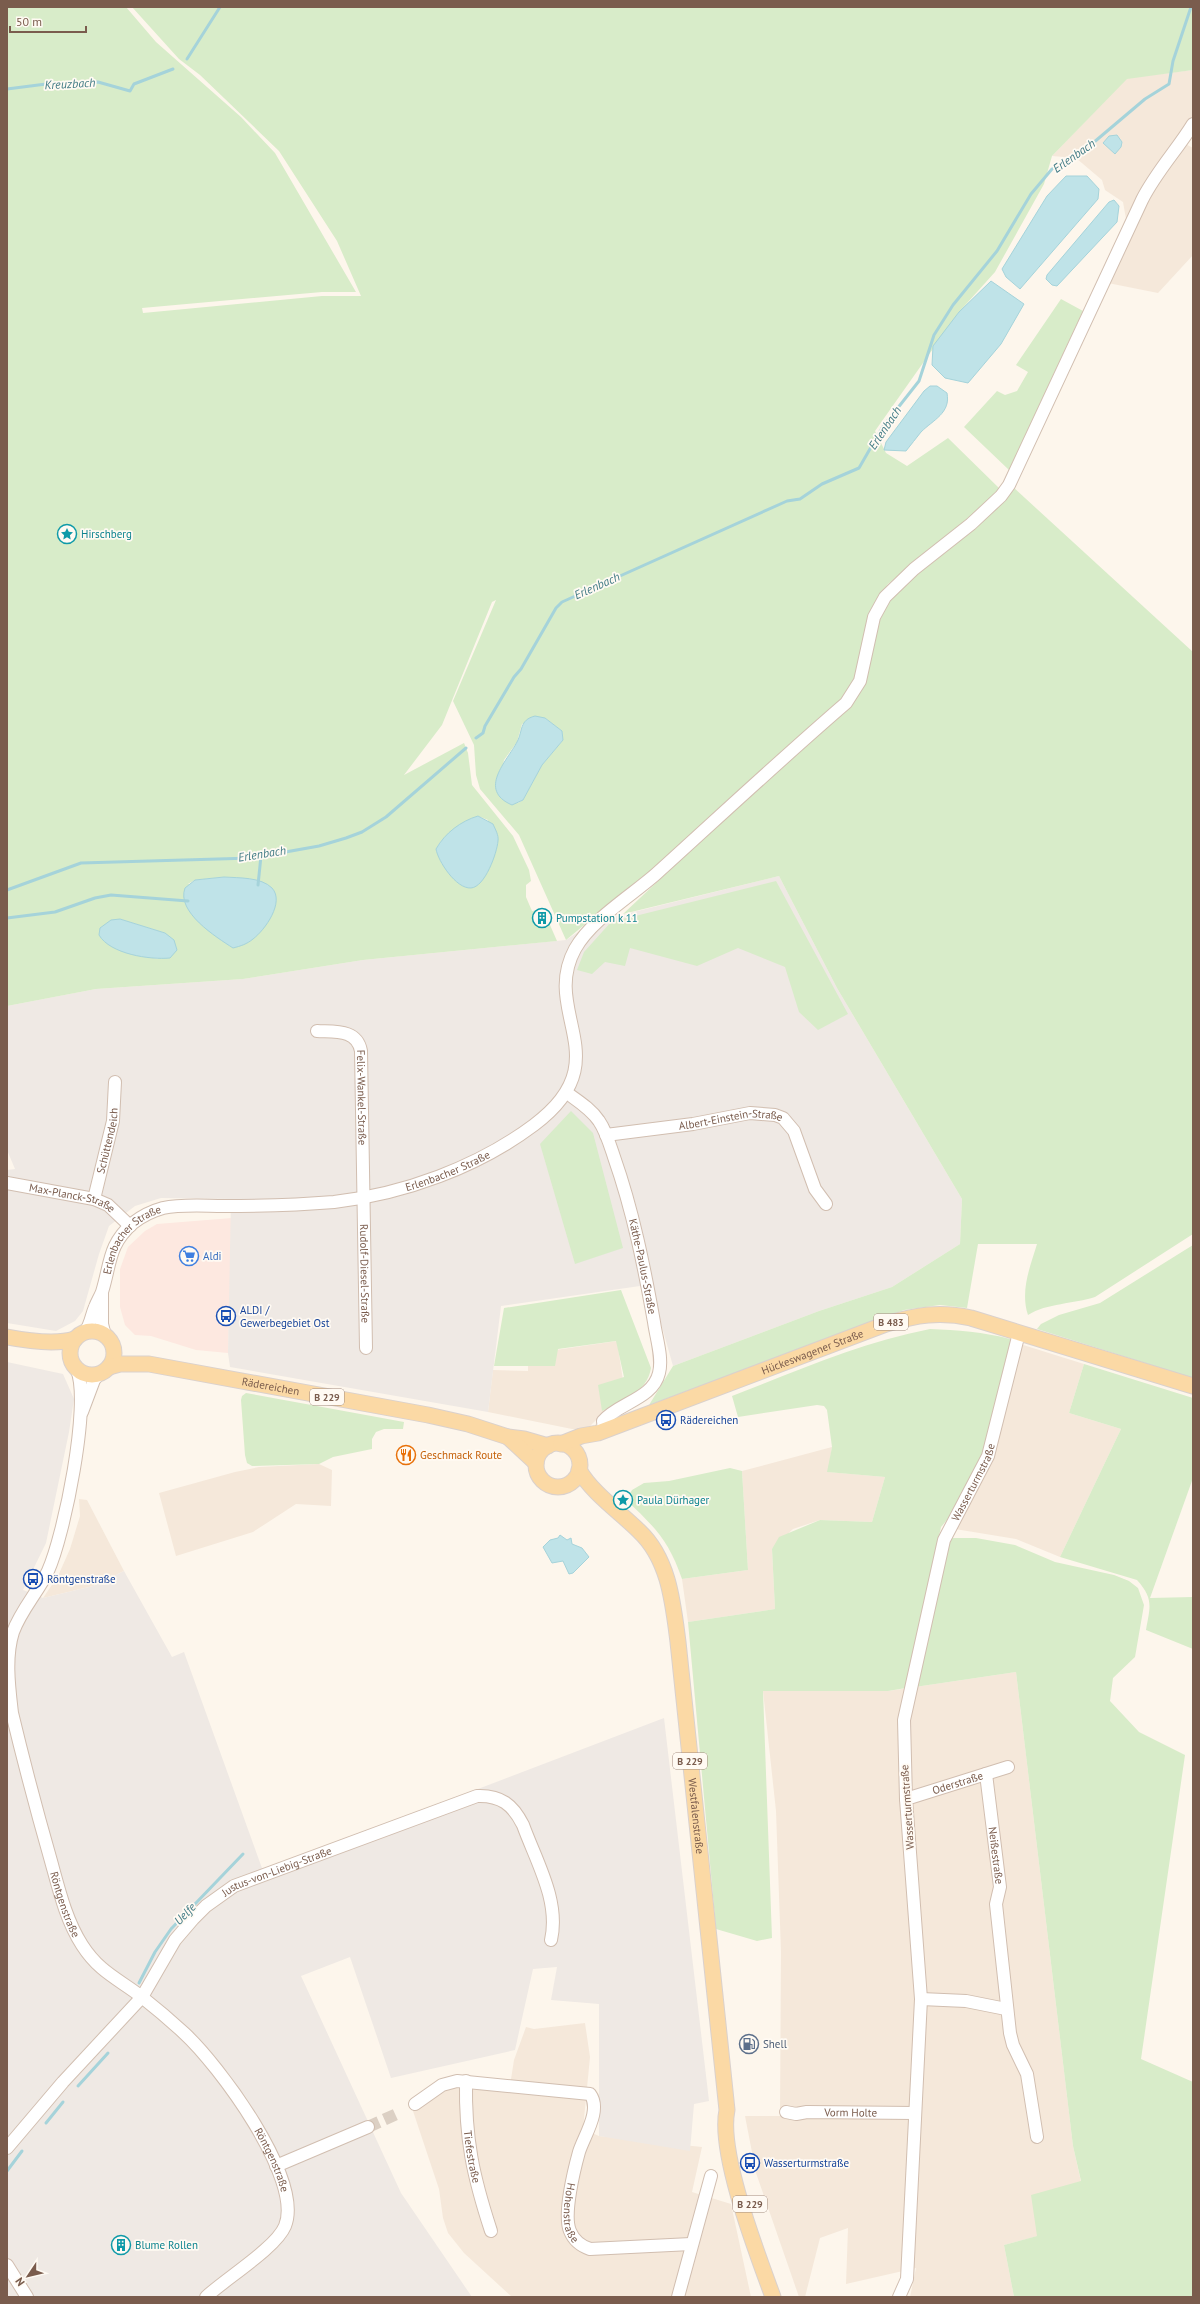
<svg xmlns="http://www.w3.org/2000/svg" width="1200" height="2304" font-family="'PT Sans',sans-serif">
<rect width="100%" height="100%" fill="#fdf6ec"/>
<g fill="#f5e8da">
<path d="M1193,70V115L1178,140L1193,148V255L1158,293L1108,283L1136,224L1126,219L1123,202L1105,190L1102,180L1076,158L1052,156L1127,78Z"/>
<path d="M617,1341L626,1400L601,1415L590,1426L580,1429H572L488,1412L493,1370L528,1371V1354Z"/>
<path d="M1020,1344L1084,1364L1069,1413L1121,1429L1060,1557L1016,1539L955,1529Z"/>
<path d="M832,1447L828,1472L885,1477L872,1522L820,1520L793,1529L772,1549L775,1609L688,1622L682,1579L748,1570L742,1471Z"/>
<path d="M319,1464L332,1470L331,1506L296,1504L253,1532L176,1556L159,1493L235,1472L259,1467Z"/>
<path d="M79,1499L87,1500L124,1571L93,1586L43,1598L58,1576L70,1549L80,1516Z"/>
<path d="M1016,1672L1073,2146L1081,2182L1038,2236L1004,2245L1014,2297H910L916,2268L846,2284L848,2228L820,2238L805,2297H799L756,2173L745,2116H780L781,1952L776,1811L763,1691H888Z"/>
<path d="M585,2023L590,2057L583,2129L599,2136L702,2147L692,2192L731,2204L751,2297H512L464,2253L448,2233L443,2218L439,2189L413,2111L439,2093L454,2088L509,2092L514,2060L526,2027L534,2029Z"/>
</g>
<path fill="#fde8e0" d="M232,1218L228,1353L196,1350L151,1336L135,1335L125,1325L120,1307V1269L128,1247L145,1231L157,1224Z"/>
<g fill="#efe9e4">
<path d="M779,876L837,988L962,1199L960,1244L892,1287L819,1311L673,1366L655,1302L640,1286L501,1306L488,1412L230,1367L228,1353L231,1199L161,1198L135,1206L109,1226L99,1254L83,1311L75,1321L56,1331L7,1323V1170L15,1169L7,1150V1006L96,989L243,979L363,960L566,940L593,922Z"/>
<path d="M7,1362L63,1374L74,1399L69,1432L46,1543L23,1590L43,1598L93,1586L124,1571L172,1657L184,1652L263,1871L664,1718L709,2101L694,2104L690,2151L599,2136V2004L551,2000L557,1967L533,1969L515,2050L391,2078L350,1957L301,1976L401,2193L472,2297H7Z"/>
</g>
<g fill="#d8ecc9" fill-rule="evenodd">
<path d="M7,7H126L156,42L241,117L275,153L356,292H322L142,308L143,313L322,296H361L337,241L279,151L200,75L179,59L132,7H1193V70L1127,79L1052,156L1044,184L995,272L959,312L875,431L886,453L907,466L948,438L1000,489L992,498L888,584L877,599L866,624L857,675L842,700L650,871L566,940L519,835L480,789L476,775L474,745L453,701L496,600L492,602L442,725L404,775L464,743L468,753L472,785L513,836L529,870L531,881L526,885V897L532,911L543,909L557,941L363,960L243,979L96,989L7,1006ZM545,718L562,731L563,740L542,765L523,800L518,803L506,802L498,791L504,760L517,742L522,724ZM478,816L488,820L463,886L442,864L436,849C445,832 461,825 478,816ZM224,877L261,881L188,884L195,880ZM120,919L165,933L158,959L141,955Z"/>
<path d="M1061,299L1083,311L1009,470L964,427L997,391L1005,395L1017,391L1028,372L1016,365Z"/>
<path d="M1013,487L1193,652V1234L1095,1297C1074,1304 1047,1303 1028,1315C1020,1291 1030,1267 1037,1244H978L967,1308L940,1305L904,1310L649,1405L673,1366L819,1311L892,1287L960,1244L962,1199L837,988L779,876L623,914L725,818L850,705L884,607L899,589L955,545L1005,500Z"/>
<path d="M776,881L848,1014L818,1030L799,1012L785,967L738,948L697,966L630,948L625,966L605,962L592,974L577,970L584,952L611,922Z"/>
<path d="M571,1111L593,1133L623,1248L575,1264L540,1144Z"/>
<path d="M1193,1245V1378L1037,1329L1041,1324L1059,1315L1100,1303Z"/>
<path d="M621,1290L651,1368C647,1393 621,1402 602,1411L598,1385L624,1377L616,1341L558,1349L555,1366H494L504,1308Z"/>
<path d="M930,1329C957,1330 984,1332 1010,1339L1012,1344C996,1406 986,1478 941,1527L906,1688L888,1691H763L772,1938L757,1941L716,1929L688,1622L775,1609L772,1549L779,1537L820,1520L872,1522L885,1477L827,1472L832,1447L827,1410L824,1406L817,1405L738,1417L732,1396C797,1371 862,1342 930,1329Z"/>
<path d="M1084,1364L1193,1398V1478L1150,1598L1193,1597V1649L1146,1630C1150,1607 1154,1599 1137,1580L1060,1557L1121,1429L1069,1413Z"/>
<path d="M246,1393L404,1422L403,1429H384L376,1432L372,1439V1449L333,1457L319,1464L252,1466L247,1463L245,1455L241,1400L242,1396Z"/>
<path d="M730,1468L742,1471L748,1570L682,1579C669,1541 655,1527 626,1500L632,1490L644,1483L669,1481Z"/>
<path d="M952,1538H976L1015,1545L1055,1562L1114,1575L1129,1581L1138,1588L1144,1605L1135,1657L1113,1678L1110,1701L1139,1732L1185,1755L1141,2059L1193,2082V2297H1014L1004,2245L1037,2236L1031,2195L1081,2181L1073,2146L1016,1672L915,1687L948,1541Z"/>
</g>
<g fill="#bfe3e8" stroke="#a5d3da">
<path d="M1117,135L1122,142L1121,147L1115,154L1103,143L1109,136Z"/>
<path d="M1066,176H1087L1099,189L1098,199L1020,289L1006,277L1002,269L1047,196Z"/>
<path d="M1114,200L1119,206L1117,222L1057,286L1052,285L1046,279L1047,275L1109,202Z"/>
<path d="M991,281L1024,304L1001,344L968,383L945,378L932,365L933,346L959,312Z"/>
<path d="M930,386H937L947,393C951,413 933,420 921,432C916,438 911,445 906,451L884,450L886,442L924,391Z"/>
<path d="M535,716L545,718L562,731L563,740L542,765L523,800L512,805C477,790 507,761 517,742C523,731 519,720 535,716Z"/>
<path d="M478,816L493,824C495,829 499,835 498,841C497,853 485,887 471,888C456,889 438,861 436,849C445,833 461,821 478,816Z"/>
<path d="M224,877C239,878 261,877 272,888C285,902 265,930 253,939C247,944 241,946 233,948C216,937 176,912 185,888L195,880Z"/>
<path d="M120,919L165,933L174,940L177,950L170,958C150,960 110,954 99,935L100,928L111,920Z"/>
<path d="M560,1535L567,1540L571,1538L572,1544L582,1548L589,1557L573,1573L569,1574L563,1561L552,1563L543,1547L550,1540L558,1538Z"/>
</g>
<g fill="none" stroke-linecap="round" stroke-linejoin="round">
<g stroke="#a5d3da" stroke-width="3">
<path d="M187,59L220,7"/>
<path d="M7,89L54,83L98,82L130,91L134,84L173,69"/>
<path d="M476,738L483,733L485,726L514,677L521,669L556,608L562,602L787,501L800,499L822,484L859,468L882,428L919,381L934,335L953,305L997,251L1031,194L1052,169L1080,154L1145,99L1169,84L1173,61L1191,7"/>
<path d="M258,885L261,856"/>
<path d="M7,890L81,863L252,858L319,846L346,838L362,832L386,817L466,748"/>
<path d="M7,918L55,912L95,898L111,895L188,901"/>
<path d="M139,1983L155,1952L171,1929L243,1854"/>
<path d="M78,2086L108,2053"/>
<path d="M46,2123L63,2102"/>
<path d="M7,2171L22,2151"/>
</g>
<path stroke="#dcd0c4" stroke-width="12" stroke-dasharray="12 6" stroke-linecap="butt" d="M368,2127L399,2113"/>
<g stroke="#d1beb0" stroke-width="14">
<g id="minor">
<path id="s1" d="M317,1031C335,1032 357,1029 361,1051L366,1348"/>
<path id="s2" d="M567,1093C578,1101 591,1109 599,1121C606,1131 610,1145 614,1157C633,1211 644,1266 654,1322C656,1337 663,1358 659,1373C653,1399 618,1403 603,1421L604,1430"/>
<path id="s3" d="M606,1135L693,1124L750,1113L775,1115L783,1118L794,1131L815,1189L826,1204"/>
<path id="s4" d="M7,1183L94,1199L108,1205L130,1226"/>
<path id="s5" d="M94,1199L113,1121L115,1082"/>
<path d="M102,1294V1324L105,1336"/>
<path id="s6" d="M85,1332C91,1324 91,1316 95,1307C97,1302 100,1297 102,1292C111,1263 108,1245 133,1223C142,1216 152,1211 163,1208C182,1204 204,1206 224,1206C260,1206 298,1205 334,1202C404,1194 478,1167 534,1125C621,1060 540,1013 575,949C591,920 631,896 656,874C719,817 781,759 846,703L860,681L874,617L885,597L914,569L971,524L1001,496L1009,485L1142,200C1156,172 1177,150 1193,124"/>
<path id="s7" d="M77,1370C91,1404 64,1536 48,1571C38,1592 21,1610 13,1632C5,1657 9,1687 12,1713C24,1763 37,1812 51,1861C59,1890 66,1920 82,1945C100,1973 119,1979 143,1998C157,2009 171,2021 184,2033C218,2064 304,2179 285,2226C276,2248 225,2279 206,2297"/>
<path d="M82,1412L94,1380L99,1374"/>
<path id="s8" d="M986,1774L1000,1887L996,1904L1010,2033L1013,2045L1027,2074L1037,2137"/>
<path id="s9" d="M906,1799L1008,1767"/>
<path d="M921,1999L966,2001L1006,2009"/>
<path id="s10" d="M466,2081C465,2139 473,2176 491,2231"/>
<path id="s11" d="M415,2104L442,2085L457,2081L590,2094C602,2110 584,2136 579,2152C574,2170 563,2215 570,2231C574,2241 581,2246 590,2249L691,2244"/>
<path id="s12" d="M786,2112L796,2114L807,2112L915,2113"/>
<path id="s13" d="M7,2148L63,2082L142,1997L175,1940L193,1919L206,1906L234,1886L477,1796C501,1795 513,1805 523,1825C536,1861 560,1901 551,1940"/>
<path d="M276,2166L368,2127"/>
<path d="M7,2265L27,2297"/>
<path d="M678,2297L711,2176"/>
<path id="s14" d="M899,2297L907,2279L921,1999L906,1799L904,1720L944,1540L988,1456L1019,1333"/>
</g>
</g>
<g stroke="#dad1cd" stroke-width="17">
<g id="major">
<circle cx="92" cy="1353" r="22"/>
<path d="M7,1337C28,1341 55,1345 75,1339"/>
<path id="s15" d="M109,1367L120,1364H149L428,1415L468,1424L508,1437L524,1439L548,1446"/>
<path d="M508,1437L536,1463"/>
<circle cx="558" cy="1465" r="22"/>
<path id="s16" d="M561,1444L581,1436L598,1433L886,1324C916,1315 940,1311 971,1318L1193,1386"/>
<path id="s17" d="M579,1470C593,1494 620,1512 639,1531C669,1559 673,1603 678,1642L727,2110C718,2153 757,2253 773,2297"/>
</g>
</g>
<use href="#minor" stroke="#fff" stroke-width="12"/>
<use href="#major" stroke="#fbd9a5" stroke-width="15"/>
</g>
<defs>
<g id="sight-ring" transform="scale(1)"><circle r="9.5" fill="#fffaf3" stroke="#0f9aa8" stroke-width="1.5"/><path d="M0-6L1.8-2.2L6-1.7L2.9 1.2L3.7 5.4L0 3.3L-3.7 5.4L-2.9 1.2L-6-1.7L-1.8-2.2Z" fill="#0f9aa8"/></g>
<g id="building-ring" transform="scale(1)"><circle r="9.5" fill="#fffaf3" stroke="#0f9aa8" stroke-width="1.5"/><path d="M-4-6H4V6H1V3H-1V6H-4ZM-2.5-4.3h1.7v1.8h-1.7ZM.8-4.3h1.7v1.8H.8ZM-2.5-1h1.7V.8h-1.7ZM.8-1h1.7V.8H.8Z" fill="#0f9aa8"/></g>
<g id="supermarket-ring" transform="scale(1)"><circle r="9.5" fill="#fffaf3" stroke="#3f7fe0" stroke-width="1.5"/><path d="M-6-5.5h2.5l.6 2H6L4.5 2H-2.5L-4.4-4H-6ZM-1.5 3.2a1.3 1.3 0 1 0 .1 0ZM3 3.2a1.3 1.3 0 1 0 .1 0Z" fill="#3f7fe0"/></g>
<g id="bus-ring" transform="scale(1)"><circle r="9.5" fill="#fffaf3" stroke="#1a4fb4" stroke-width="1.5"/><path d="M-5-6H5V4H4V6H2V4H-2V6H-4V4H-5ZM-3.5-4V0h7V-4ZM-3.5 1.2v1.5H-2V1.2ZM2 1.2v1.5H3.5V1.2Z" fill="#1a4fb4"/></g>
<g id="restaurant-ring" transform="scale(1)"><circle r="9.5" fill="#fffaf3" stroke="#e8710a" stroke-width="1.5"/><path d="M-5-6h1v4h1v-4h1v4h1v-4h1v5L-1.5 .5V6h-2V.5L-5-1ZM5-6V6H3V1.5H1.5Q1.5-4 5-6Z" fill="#e8710a"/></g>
<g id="fuel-ring" transform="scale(1)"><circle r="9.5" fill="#fffaf3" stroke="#5c6f8a" stroke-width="1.5"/><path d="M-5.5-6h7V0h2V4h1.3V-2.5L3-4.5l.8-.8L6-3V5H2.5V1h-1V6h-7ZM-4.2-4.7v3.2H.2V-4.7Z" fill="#5c6f8a"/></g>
</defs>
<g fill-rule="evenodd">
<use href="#sight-ring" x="67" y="534"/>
<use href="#building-ring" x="542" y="918"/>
<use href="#supermarket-ring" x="189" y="1256"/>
<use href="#bus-ring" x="226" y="1316"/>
<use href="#bus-ring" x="666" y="1420"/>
<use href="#restaurant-ring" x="406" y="1455"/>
<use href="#sight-ring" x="623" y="1500"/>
<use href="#bus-ring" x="33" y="1579"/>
<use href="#fuel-ring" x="749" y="2044"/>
<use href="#bus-ring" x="750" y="2163"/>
<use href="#building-ring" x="121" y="2245"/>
</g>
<g text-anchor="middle" stroke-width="3.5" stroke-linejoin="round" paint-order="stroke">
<g fill="#fffaf3" stroke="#a28b7f" stroke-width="1">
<rect x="874" y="1314" width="34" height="16" rx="3"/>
<rect x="310" y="1389" width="34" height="16" rx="3"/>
<rect x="673" y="1753" width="34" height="16" rx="3"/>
<rect x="733" y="2196" width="34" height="16" rx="3"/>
</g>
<g font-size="10" font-weight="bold" fill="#7a5c4d">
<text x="891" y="1326">B 483</text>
<text x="327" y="1401">B 229</text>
<text x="690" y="1765">B 229</text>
<text x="750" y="2208">B 229</text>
</g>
<g font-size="11" fill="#0d838f" stroke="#fffaf3" text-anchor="start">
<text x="81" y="538">Hirschberg</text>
<text x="556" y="922">Pumpstation k 11</text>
<text x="637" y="1504">Paula Dürhager</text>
<text x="135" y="2249">Blume Rollen</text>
</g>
<g font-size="11" fill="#7a5c4d" stroke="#fffaf3">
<text dy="4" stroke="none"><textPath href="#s1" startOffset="100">Felix-Wankel-Straße</textPath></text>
<text dy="4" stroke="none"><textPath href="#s3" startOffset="126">Albert-Einstein-Straße</textPath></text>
<text dy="4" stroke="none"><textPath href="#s5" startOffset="60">Schüttendeich</textPath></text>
<text dy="4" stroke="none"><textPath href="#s6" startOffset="444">Erlenbacher Straße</textPath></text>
<text dy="4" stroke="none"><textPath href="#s4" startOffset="67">Max-Planck-Straße</textPath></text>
<text dy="4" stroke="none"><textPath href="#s6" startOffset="107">Erlenbacher Straße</textPath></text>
<text dy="4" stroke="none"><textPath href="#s2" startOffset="195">Käthe-Paulus-Straße</textPath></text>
<text dy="4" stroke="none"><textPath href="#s1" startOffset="276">Rudolf-Diesel-Straße</textPath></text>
<text dy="4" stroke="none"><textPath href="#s16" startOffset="268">Hückeswagener Straße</textPath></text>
<text dy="4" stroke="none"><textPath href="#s15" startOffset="164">Rädereichen</textPath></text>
<text dy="4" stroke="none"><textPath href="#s14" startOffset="829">Wasserturmstraße</textPath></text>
<text dy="4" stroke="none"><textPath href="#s9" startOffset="54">Oderstraße</textPath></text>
<text transform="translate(907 1807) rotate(-94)" y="4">Wasserturmstraße</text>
<text dy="4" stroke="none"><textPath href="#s17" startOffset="381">Westfalenstraße</textPath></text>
<text dy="4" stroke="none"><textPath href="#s8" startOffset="82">Neißestraße</textPath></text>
<text dy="4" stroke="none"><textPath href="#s13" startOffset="394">Justus-von-Liebig-Straße</textPath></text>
<text dy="4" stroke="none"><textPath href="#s7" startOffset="556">Röntgenstraße</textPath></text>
<text dy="4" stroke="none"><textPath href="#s12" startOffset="65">Vorm Holte</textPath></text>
<text dy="4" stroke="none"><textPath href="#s10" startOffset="76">Tiefestraße</textPath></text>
<text dy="4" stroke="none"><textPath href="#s7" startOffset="891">Röntgenstraße</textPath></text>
<text dy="4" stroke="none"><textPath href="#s11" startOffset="306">Hohenstraße</textPath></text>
</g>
<g font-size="11" fill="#366cbe" stroke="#fffaf3" text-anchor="start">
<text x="203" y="1260">Aldi</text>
</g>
<g font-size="11" fill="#164399" stroke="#fffaf3" text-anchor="start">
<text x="240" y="1314">ALDI /<tspan x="240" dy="13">Gewerbegebiet Ost</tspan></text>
<text x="680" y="1424">Rädereichen</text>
<text x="47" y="1583">Röntgenstraße</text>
<text x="764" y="2167">Wasserturmstraße</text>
</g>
<g font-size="11" fill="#c56008" stroke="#fffaf3" text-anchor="start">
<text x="420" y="1459">Geschmack Route</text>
</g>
<g font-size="11" fill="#4e5e75" stroke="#fffaf3" text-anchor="start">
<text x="763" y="2048">Shell</text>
</g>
<g font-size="12" font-style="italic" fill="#437c86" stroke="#fffaf3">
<text transform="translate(70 84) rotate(-3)" y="4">Kreuzbach</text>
<text transform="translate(1074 156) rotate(-35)" y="4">Erlenbach</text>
<text transform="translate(885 428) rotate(-56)" y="4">Erlenbach</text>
<text transform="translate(597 586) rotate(-24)" y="4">Erlenbach</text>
<text transform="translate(262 854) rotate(-9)" y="4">Erlenbach</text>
<text transform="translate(185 1914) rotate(-46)" y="4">Uelfe</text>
</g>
</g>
<rect width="1200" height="2304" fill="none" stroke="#7a5c4d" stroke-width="16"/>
<g transform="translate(28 2276) rotate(235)" stroke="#fffaf3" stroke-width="3" paint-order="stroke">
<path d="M0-3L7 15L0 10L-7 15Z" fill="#7a5c4d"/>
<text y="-6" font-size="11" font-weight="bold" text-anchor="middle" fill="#7a5c4d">N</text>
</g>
<path d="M10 26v6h76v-6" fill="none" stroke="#7a5c4d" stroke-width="2"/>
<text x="16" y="26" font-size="12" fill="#7a5c4d" stroke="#fffaf3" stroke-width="3" paint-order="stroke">50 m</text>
</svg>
